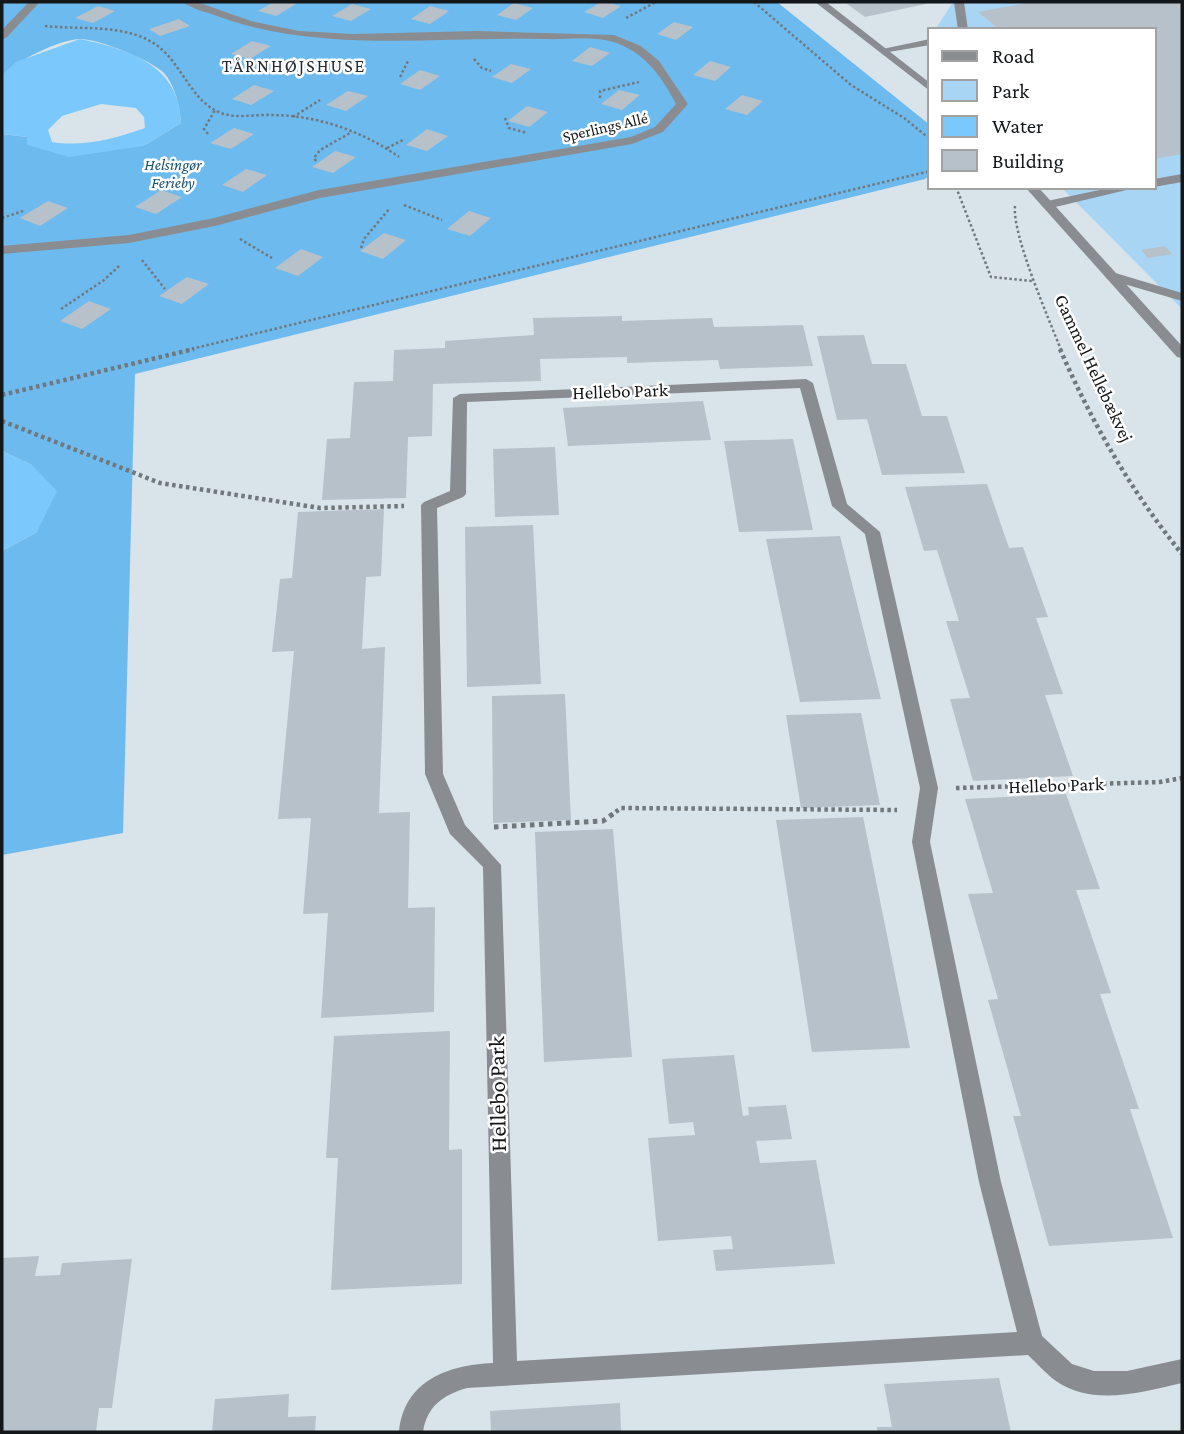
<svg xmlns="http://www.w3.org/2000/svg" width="1184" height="1434" font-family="'Crimson Pro',serif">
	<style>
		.green { fill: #a9d5f5 }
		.forest { fill: #6dbaef }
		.water { fill: #7bc8fd; fill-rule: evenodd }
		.building { fill: #b7c1c9 }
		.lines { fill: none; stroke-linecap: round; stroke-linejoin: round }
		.path-far2 { stroke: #71787c; stroke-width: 2.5; stroke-dasharray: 2.5 2.5; stroke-linecap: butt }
		.path-far1 { stroke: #71787c; stroke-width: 4.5; stroke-dasharray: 3.5 3.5; stroke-linecap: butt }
		.path { stroke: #71787c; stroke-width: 5; stroke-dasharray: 4.5 4.5; stroke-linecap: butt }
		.service { fill: #898d91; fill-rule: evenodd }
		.minor { fill: #898d91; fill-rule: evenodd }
		.labels { text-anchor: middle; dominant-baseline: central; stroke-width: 5; stroke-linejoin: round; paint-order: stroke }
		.far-street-label { font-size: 16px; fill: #131719; stroke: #fff }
		.far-park-label { font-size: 16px; font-style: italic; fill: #155073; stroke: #fff }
		.far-neighbourhood-label { font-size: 18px; letter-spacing: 2px; fill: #242c32; stroke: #fff }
		.street-label { font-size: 19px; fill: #131719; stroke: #fff }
		.near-street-label { font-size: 23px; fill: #131719; stroke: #fff }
	</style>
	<rect width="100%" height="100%" fill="#d8e3ea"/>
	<path class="green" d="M953 2H1182V309L1061 187H1154V30H935Z"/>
	<path class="forest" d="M2 2H777L930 125V175L925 179 135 374 123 833 2 855V551L37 532 32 465 2 451V134L27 137V145L143 146 181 123C180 107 175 85 164 73 151 60 97 38 79 39 56 41 19 60 2 75Z"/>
	<path class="water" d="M80 39C128 49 180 65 181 123L143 146 69 157 27 145V137L2 134V75L16 62ZM101 104 136 108 144 117 145 128C114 139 84 147 52 142L48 130 62 116Z
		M2 451 32 465 57 491 37 532 2 551Z"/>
	<path class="building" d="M274 2H289L296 4 276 16 258 11Z
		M601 2H606L621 6 603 18 584 12Z
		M857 2H930V3L865 17 847 4Z
		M1033 2H1182V154L1154 159V30H1000L978 12Z
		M514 3 533 8 516 20 497 15Z
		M352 4 371 9 351 21 332 16Z
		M98 6 115 11 93 23 75 18Z
		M430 6 449 11 430 24 411 19Z
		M179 19 190 26 160 36 149 29Z
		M674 22 693 27 676 40 657 34Z
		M252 41 271 46 250 59 231 54Z
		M590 47 610 53 592 66 572 61Z
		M710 61 731 67 715 81 693 75Z
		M511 64 531 69 512 83 492 77Z
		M420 70 440 76 420 90 400 84Z
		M254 85 274 91 251 105 232 99Z
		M619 90 640 95 622 110 601 104Z
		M348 91 368 96 346 111 326 105Z
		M742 95 763 101 747 115 725 109Z
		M527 106 548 112 529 127 508 121Z
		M234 128 254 134 231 149 210 143Z
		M427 129 448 136 427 151 406 145Z
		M335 151 356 157 333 173 312 167Z
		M246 169 267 175 243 192 222 185Z
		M161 190 182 197 156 214 135 207Z
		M48 201 68 208 40 226 20 218Z
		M469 211 491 218 470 236 447 229Z
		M384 233 406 240 383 259 360 251Z
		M1165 246 1172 254 1148 258 1141 250Z
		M301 249 323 257 298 276 275 268Z
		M187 277 209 284 182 304 159 296Z
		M89 301 111 309 82 329 60 321Z
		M622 316V321L712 318 714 327 803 325 813 366 720 369 718 360 627 363V357L540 359 541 381 433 384 432 436 408 437 406 498 322 500 327 439 350 438 354 382 393 381 394 350 445 348V341L534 335 533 318Z
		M864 335 872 364H906L922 416H947L965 473 882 475 867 419 837 420 817 336Z
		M703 401 711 440 568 446 563 408Z
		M793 439 813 530 739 532 724 441Z
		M555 447 559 515 495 517 493 449Z
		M987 484 1009 548 1023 547 1048 617 1036 618 1063 694 1045 695 1073 776 973 781 950 699 970 698 946 621H959L937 550 924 551 905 487Z
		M384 509 381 576 366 577 362 649 385 647 379 813 410 812 408 908 435 907 434 1012 321 1018 328 913 303 914 311 818 278 819 294 651 272 652 280 579 292 578 298 512Z
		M533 525 541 684 467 687 465 527Z
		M840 536 881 699 800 702 766 539Z
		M565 694 571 820 493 823 492 696Z
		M861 713 880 805 801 808 786 715Z
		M1066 794 1100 889 1076 890 1111 993 1100 994 1139 1109H1130L1173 1238 1049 1246 1013 1116H1021L988 1000 998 999 968 894 993 893 965 799Z
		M863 817 910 1048 812 1052 776 820Z
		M613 829 632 1057 544 1062 535 832Z
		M450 1031 449 1150 462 1149V1284L331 1290 338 1158H326L334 1036Z
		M734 1055 743 1116 749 1115 748 1107 786 1105 792 1139 756 1141 760 1163 816 1160 835 1264 716 1271 713 1250 733 1249 731 1236 658 1241 648 1138 695 1135 693 1122 669 1124 662 1059Z
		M39 1256 35 1276 60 1275 62 1263 132 1259 112 1408H99L96 1432H2V1258Z
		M999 1378 1011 1432H877V1427H892L884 1384Z
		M289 1394 288 1417 316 1416 315 1432H212L215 1399Z
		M620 1403 621 1432H491L490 1411Z"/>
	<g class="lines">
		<path class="path-far2" d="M754 2 851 85 904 118 930 139
			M626 18 656 2
			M45 26C81 30 129 23 159 47 183 66 191 101 221 113 237 119 257 114 274 115 319 116 362 131 399 157
			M474 59 482 68 491 71
			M400 77 409 59
			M600 98V91L639 82
			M293 117 320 100
			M505 118 509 128 527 133
			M208 134 204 129 215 110
			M387 148 405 139
			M316 161 314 158 320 150 352 132
			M956 187 991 277 1033 281
			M404 205 442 220
			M1015 206C1012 235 1049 319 1061 350
			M2 218 23 211
			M240 239 272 258
			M361 248 364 239 390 208
			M142 260 165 289
			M61 309 104 280 120 265
			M187 350 930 171"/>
		<path class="path-far1" d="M1060 349C1092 423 1131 491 1182 554
			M2 395 194 349
			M2 421 160 483 320 508 404 506
			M956 788 1160 782 1182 778
			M610 816 621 808 897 810"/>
		<path class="path" d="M494 827 603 821 613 814"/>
		<path class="service" d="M29 2H40L6 38 2 39V30Z
			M183 2H197L251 21 299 31 353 34 478 31 614 35 641 46 659 61 688 104 663 132 632 144 320 198 215 226 129 243 2 254V246L129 235 214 218 319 190 631 137 655 127 676 104C663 79 647 55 619 44 598 35 567 40 545 39 436 36 321 54 217 16 206 12 192 9 183 2Z
			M954 2H964L968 30H958Z
			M930 39V45L883 53 878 50Z
			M1182 174V182L1154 187V179Z
			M1114 187H1139L1047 209 1041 205 1047 201Z
			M1112 272 1182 293V301L1107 279 1105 276Z"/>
		<path class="minor" d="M815 2H826L930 83V91Z
			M1025 187H1038L1182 346V358L1177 357Z
			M806 379 813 383 847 504 880 532 938 788 930 842 1001 1182 1042 1336 1072 1364 1094 1371H1127L1182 1359V1383C1142 1392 1093 1407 1056 1381 1046 1374 1037 1363 1028 1355L467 1388C443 1395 427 1406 423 1432H399C404 1381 447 1365 493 1363L483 867 450 834 425 774 421 505 424 502 450 491 453 398 460 394ZM800 388 832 506 865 534 920 788 912 842 979 1182 1017 1332 517 1361 501 865 465 825 443 774 437 508 463 497 466 494 467 402Z"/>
	</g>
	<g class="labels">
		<g class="far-street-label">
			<text transform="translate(605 127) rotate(-13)">Sperlings Allé</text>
		</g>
		<g class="far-park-label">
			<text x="173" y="164">Helsingør<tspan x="173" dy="18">Ferieby</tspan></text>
		</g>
		<g class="far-neighbourhood-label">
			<text x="294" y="66">TÅRNHØJSHUSE</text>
		</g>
		<g class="street-label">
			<text transform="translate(1094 368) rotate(65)">Gammel Hellebækvej</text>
			<text transform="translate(620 391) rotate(-2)">Hellebo Park</text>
			<text transform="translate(1056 785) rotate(-2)">Hellebo Park</text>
		</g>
		<g class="near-street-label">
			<text transform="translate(497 1094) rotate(-91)">Hellebo Park</text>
		</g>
	</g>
	<rect width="1184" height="1434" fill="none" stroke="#131719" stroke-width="7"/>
	<rect x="928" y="28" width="228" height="161" fill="#ffffff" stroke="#a1a2a3" stroke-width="2"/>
	<rect x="942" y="51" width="35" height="10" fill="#898d91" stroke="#a1a2a3" stroke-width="2"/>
	<text x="992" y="63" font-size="21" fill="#131719">Road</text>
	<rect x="942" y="80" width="35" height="21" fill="#a9d5f5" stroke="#a1a2a3" stroke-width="2"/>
	<text x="992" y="98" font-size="21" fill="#131719">Park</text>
	<rect x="942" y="116" width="35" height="21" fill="#7bc8fd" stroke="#a1a2a3" stroke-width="2"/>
	<text x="992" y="133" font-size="21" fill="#131719">Water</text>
	<rect x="942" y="150" width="35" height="21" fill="#b7c1c9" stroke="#a1a2a3" stroke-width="2"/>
	<text x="992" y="168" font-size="21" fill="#131719">Building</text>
</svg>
